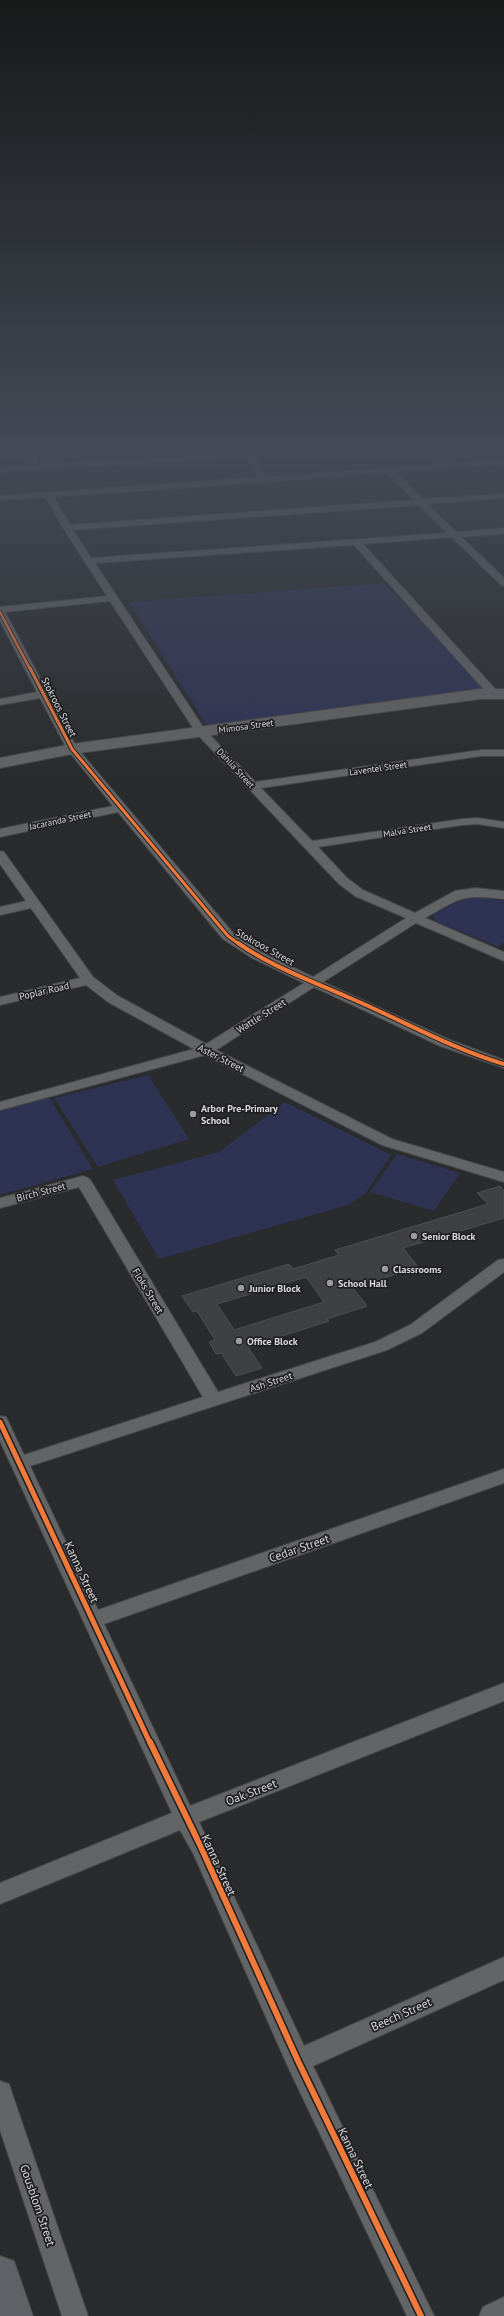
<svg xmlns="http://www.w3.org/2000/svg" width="504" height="2316" font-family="'PT Sans',sans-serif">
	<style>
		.green { fill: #2f3353 }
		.building { fill: #3f4041; stroke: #4e4f50; fill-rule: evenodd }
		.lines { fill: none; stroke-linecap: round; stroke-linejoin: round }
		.street-casing { stroke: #464748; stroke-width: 2 }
		.secondary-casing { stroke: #464748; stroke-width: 2 }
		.primary-casing { stroke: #464748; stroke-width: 2 }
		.street { fill: #636465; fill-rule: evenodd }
		.secondary { fill: #636465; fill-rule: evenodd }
		.primary { fill: #616267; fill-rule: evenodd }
		.cycleway-far4-casing { stroke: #202023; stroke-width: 4 }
		.cycleway-far3-casing { stroke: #202023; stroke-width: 5 }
		.cycleway-far2-casing { stroke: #202023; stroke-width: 6 }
		.cycleway-far1-casing { stroke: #202023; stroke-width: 8 }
		.cycleway-casing { stroke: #202023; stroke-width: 9 }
		.cycleway-far4 { stroke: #f17a3a; stroke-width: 2.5 }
		.cycleway-far3 { stroke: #f17a3a; stroke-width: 3 }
		.cycleway-far2 { stroke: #f17a3a; stroke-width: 4 }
		.cycleway-far1 { stroke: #f17a3a; stroke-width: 5 }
		.cycleway { stroke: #f17a3a; stroke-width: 6 }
		.poi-dot { fill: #9c9c9e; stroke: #202023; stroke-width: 1.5 }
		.labels { text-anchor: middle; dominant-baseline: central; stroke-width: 3.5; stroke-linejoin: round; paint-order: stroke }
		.far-street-label { font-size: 9px; fill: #d9d9db; stroke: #202023 }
		.street-label { font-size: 10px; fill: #d9d9db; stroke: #202023 }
		.poi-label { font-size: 10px; font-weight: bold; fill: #d9d9db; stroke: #202023; text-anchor: start }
		.near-street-label { font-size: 12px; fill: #d9d9db; stroke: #202023 }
	</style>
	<rect width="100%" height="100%" fill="#2a2b2c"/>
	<path class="green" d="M384 583 483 685 484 689 207 726 129 602Z
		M481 896 504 901V942L498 947 435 921 433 914 466 897Z
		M148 1075 189 1139 98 1167 54 1098Z
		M49 1097 93 1169 0 1195V1108Z
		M285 1102 391 1155 366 1193 348 1205 159 1259 113 1180 219 1152Z
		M397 1154 460 1173 434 1211 370 1192Z"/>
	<path class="building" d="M500 1186 504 1191V1218L403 1248 418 1267 353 1288 367 1306 327 1319 329 1321 248 1347 262 1368 236 1376 221 1353 216 1354 209 1342 215 1340 197 1311 193 1312 182 1296 289 1264 293 1269 339 1255 335 1250 488 1204 477 1193ZM306 1277 324 1302 234 1330 217 1304Z"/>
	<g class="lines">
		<g class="street-casing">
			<path id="street" d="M29 454H37L38 465 214 454H254L266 477 504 460V464L395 472 423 499 504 494V498L428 504 456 532 504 528V534L461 537 504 578V586L501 585 452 537 363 544 497 691V695H489L354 545 95 563 205 730 255 782 481 750H504V756H481L261 788 312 841 462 819 478 818 504 822V828L478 824 462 825 318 847 347 878 363 890 415 913 455 891 475 888 504 891V899C463 894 461 897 425 918L504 952V961L416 923 323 982 450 1040 504 1060V1068L440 1046 314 987 216 1050 392 1139 504 1172V1182L382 1145 205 1055 0 1110V1102L194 1049 108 1002 86 985 0 1005V997L80 978 31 908 0 915V907L26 901 0 864V851L4 852 93 977 118 996 206 1044 304 983 252 958 223 939 118 812 0 837V829L113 806 67 749 40 698 0 705V699L37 692 0 621V607L107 596 63 528 46 497 0 500V496L258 477 247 457 0 472V468L30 466ZM386 473 414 500 70 525 54 497ZM419 505 447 533 91 558 73 530ZM110 601 197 734 339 884 355 896 406 918 313 977 261 952 233 933 77 748 5 612Z
				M83 1176 88 1178 91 1181 218 1392 375 1342 410 1325 498 1260 504 1259V1272L422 1333 387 1350 30 1466 98 1610 504 1469V1483L104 1624 190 1806 504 1683V1701L199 1822 304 2046 504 1957V1980L313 2066 434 2316H407L289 2069 193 1853 180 1830 0 1904V1883L172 1813 0 1441V1416L6 1417 24 1455 203 1397 79 1187 0 1208V1198Z
				M0 2081 9 2084 12 2093 88 2316H62L0 2130Z
				M504 2297V2316H479L483 2307Z"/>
		</g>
		<g class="secondary-casing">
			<path id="secondary" d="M480 689H504V699H480L72 754 0 768V758L72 744Z"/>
		</g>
		<g class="primary-casing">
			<path id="primary" d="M0 2256 14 2261 33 2316H0Z"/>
		</g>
		<use href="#street" class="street"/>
		<use href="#secondary" class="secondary"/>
		<use href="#primary" class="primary"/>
		<g class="cycleway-far4-casing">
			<path id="cycleway-far4" d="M0 612 30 669"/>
		</g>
		<g class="cycleway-far3-casing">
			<path id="cycleway-far3" d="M30 668 72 749 228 936 239 944"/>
		</g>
		<g class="cycleway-far2-casing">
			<path id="cycleway-far2" d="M238 943C272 967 312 981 350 998 402 1020 450 1048 504 1064"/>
		</g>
		<g class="cycleway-far1-casing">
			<path id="cycleway-far1" d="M0 1422 150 1743"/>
		</g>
		<g class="cycleway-casing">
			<path id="cycleway" d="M150 1742 201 1847 298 2061 421 2316"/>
		</g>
		<use href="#cycleway-far4" class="cycleway-far4"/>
		<use href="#cycleway-far3" class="cycleway-far3"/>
		<use href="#cycleway-far2" class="cycleway-far2"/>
		<use href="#cycleway-far1" class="cycleway-far1"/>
		<use href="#cycleway" class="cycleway"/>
	</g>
	<linearGradient id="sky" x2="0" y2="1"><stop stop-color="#171818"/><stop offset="0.58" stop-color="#444a56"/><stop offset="1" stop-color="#444a56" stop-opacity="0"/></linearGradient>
	<rect width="504" height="778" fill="url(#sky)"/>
	<g class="poi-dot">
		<circle cx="193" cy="1114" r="4"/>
		<circle cx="414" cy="1236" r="4"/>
		<circle cx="385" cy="1269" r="4"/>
		<circle cx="330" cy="1283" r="4"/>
		<circle cx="241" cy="1288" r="4"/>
		<circle cx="239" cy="1341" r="4"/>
	</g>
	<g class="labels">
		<g class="far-street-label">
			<text transform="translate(246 726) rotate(-8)">Mimosa Street</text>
			<text transform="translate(236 768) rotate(47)">Dahlia Street</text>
			<text transform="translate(378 768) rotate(-8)">Laventel Street</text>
			<text transform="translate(60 820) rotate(-12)">Jacaranda Street</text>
			<text transform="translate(407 830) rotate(-9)">Malva Street</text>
		</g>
		<g class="street-label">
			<text transform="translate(59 707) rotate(63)">Stokroos Street</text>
			<text transform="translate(265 947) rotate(29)">Stokroos Street</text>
			<text transform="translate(44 991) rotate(-13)">Poplar Road</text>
			<text transform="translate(261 1016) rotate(-32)">Wattle Street</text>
			<text transform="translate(221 1058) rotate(27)">Aster Street</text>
			<text transform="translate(41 1192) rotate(-15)">Birch Street</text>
			<text transform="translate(148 1291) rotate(59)">Floks Street</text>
			<text transform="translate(271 1382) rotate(-18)">Ash Street</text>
		</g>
		<g class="poi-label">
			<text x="201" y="1108">Arbor Pre-Primary<tspan x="201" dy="12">School</tspan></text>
			<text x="422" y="1236">Senior Block</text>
			<text x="393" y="1269">Classrooms</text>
			<text x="338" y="1283">School Hall</text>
			<text x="249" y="1288">Junior Block</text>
			<text x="247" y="1341">Office Block</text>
		</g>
		<g class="near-street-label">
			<text transform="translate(299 1548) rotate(-19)">Cedar Street</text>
			<text transform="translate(82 1572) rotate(65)">Kanna Street</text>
			<text transform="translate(251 1792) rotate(-21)">Oak Street</text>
			<text transform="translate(219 1865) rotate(65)">Kanna Street</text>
			<text transform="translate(401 2014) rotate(-24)">Beech Street</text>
			<text transform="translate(356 2158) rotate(64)">Kanna Street</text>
			<text transform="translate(38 2205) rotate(71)">Gousblom Street</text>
		</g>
	</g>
</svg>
